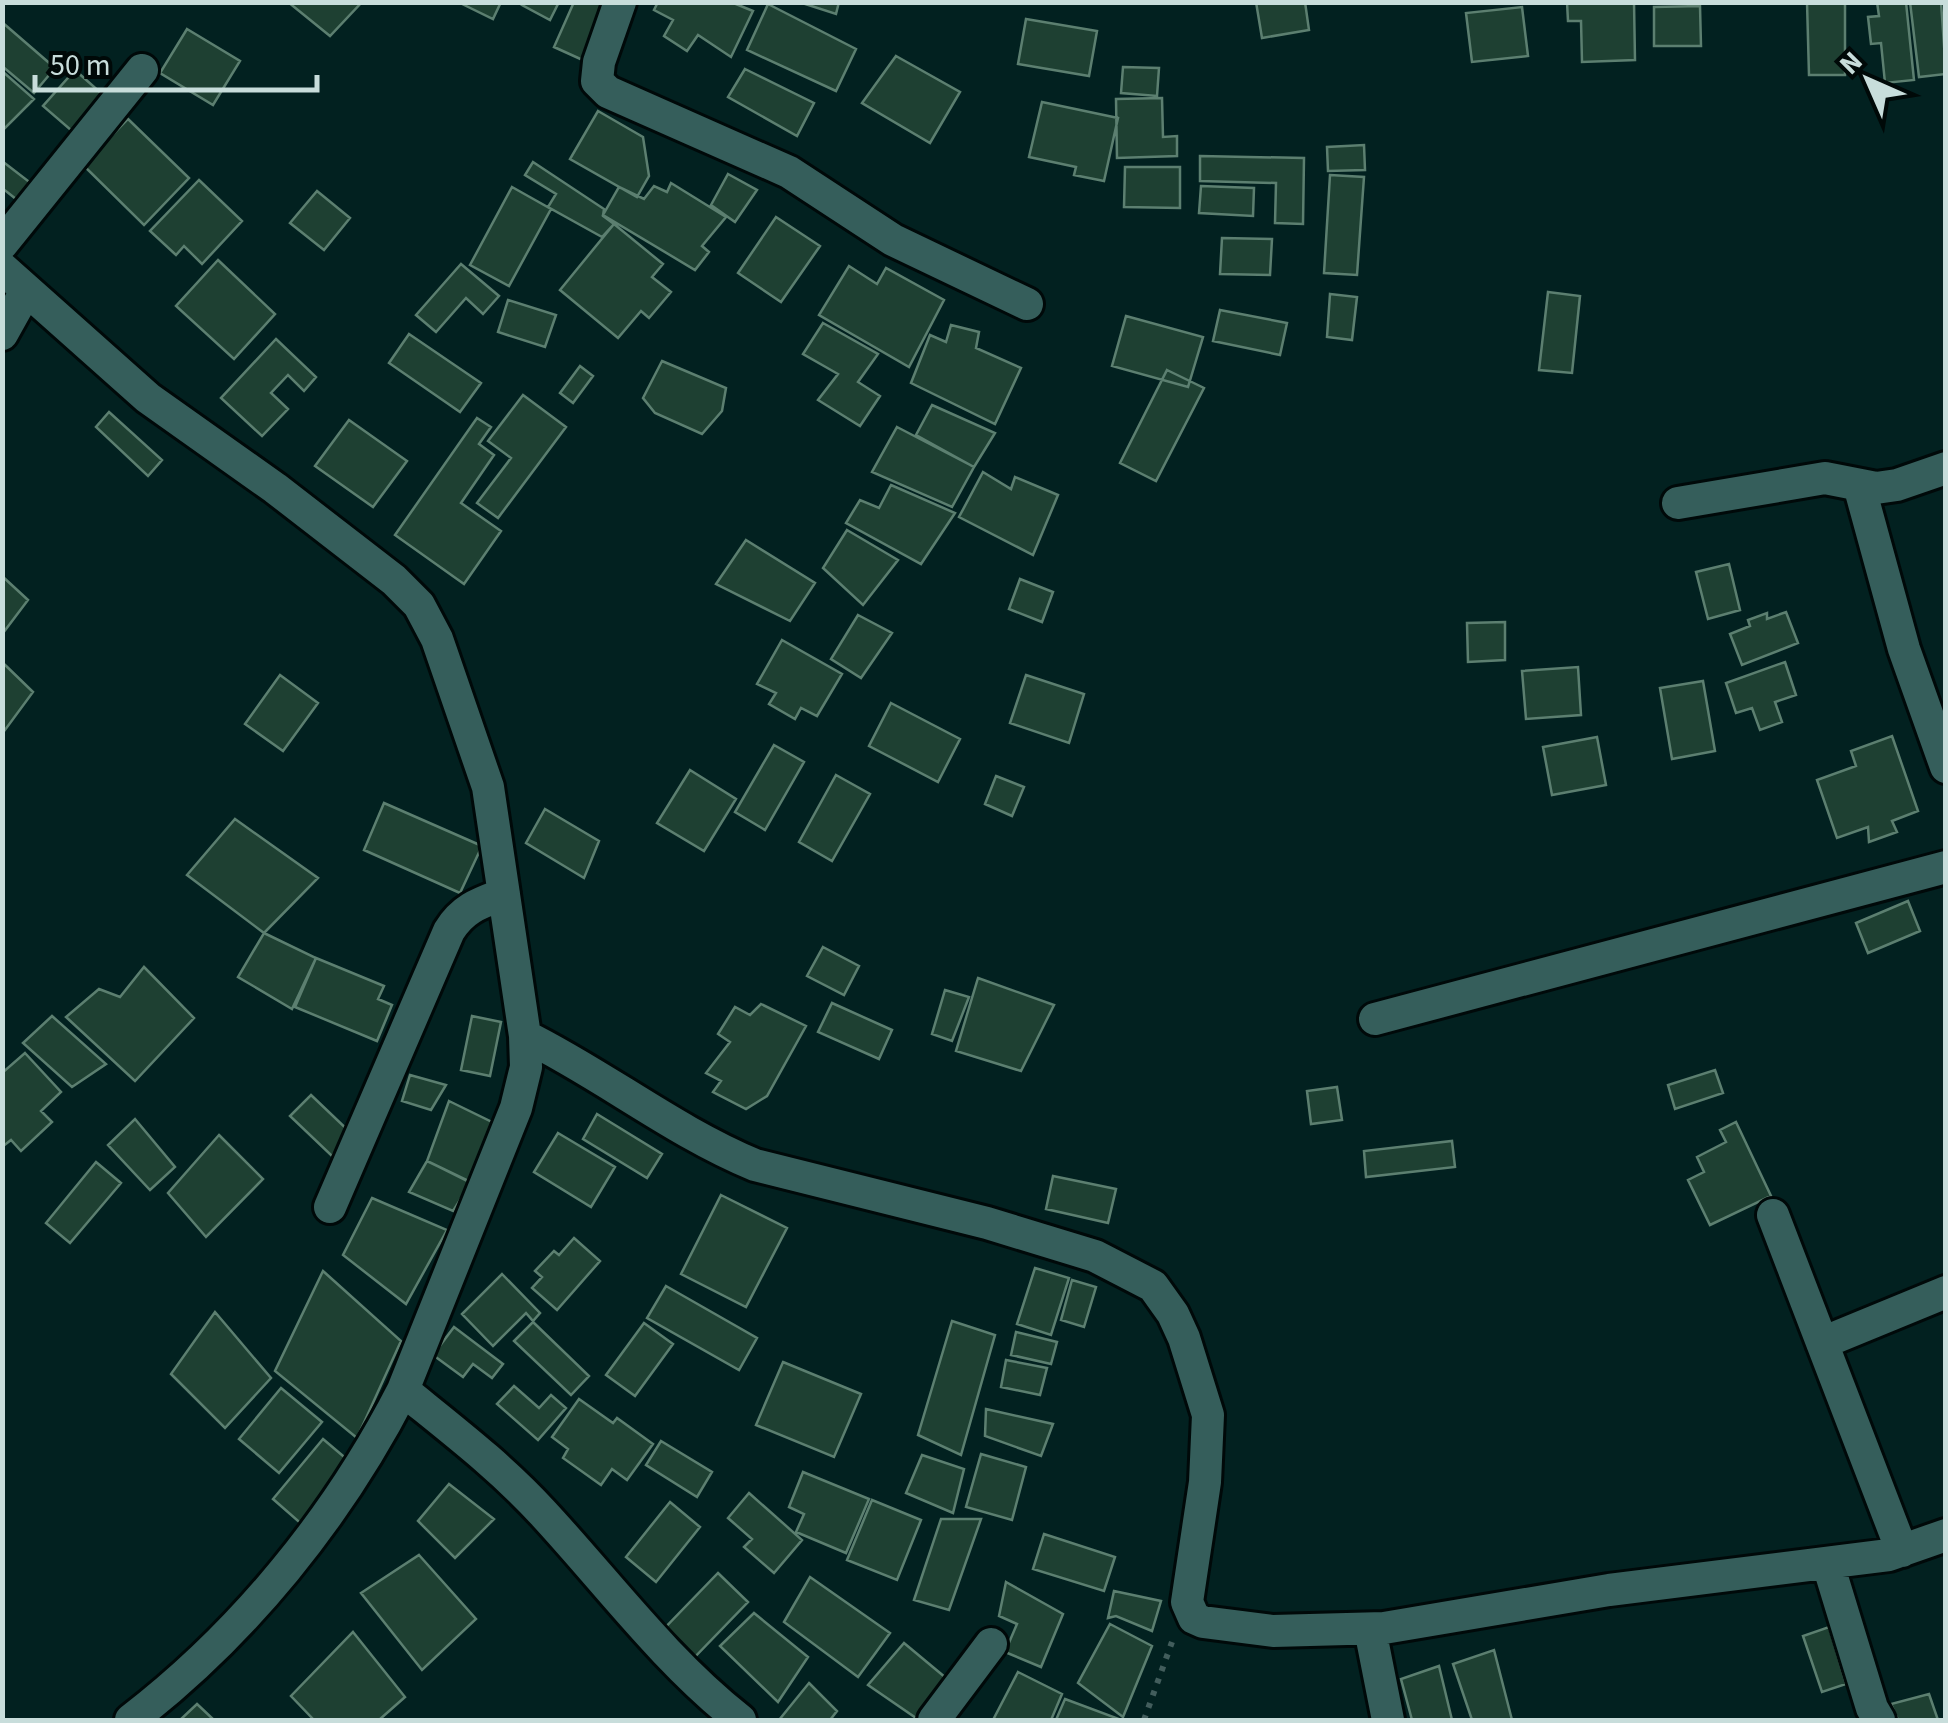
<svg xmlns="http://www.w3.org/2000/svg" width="1948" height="1723" font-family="'Source Sans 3',sans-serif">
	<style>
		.building { fill: #1e4032; stroke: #5c7f70; stroke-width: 2.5 }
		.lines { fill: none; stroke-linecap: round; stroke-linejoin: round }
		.minor-casing { stroke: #000909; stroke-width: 38 }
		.path { stroke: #425d5c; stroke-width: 6; stroke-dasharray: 5 8; stroke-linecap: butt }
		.minor { stroke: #355e5b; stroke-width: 32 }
	</style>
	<rect width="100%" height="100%" fill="#022120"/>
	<path class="building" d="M288 2H362L330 36Z
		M458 2H501L493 19Z
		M524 2H559L550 20 522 5Z
		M574 2H610L587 62 554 47Z
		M658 2H731L753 11 731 57 698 35 687 51 664 36 673 20 654 10Z
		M799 2H839L836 14Z
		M1256 2H1305L1309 30 1262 38Z
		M1567 2H1634L1635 60 1582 62 1581 21H1568Z
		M1807 2H1845V75H1809Z
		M1877 2H1906L1914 80 1885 83 1881 43 1871 44 1868 17 1879 16Z
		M1910 2H1941L1946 74 1919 77Z
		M768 4 856 49 836 91 747 50Z
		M1700 6 1701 46H1654V7Z
		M1522 7 1528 56 1472 62 1466 13Z
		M1026 19 1097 31 1089 76 1018 64Z
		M3 23 55 68 34 93 2 66Z
		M187 29 240 61 213 105 160 73Z
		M896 56 960 92 930 143 862 103Z
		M1123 67 1159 68 1157 96 1121 93Z
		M745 69 814 103 797 136 728 97Z
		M75 70 110 101 79 137 43 106Z
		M2 71 34 99 3 130H2Z
		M1162 98 1163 137 1177 136V156L1117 158 1116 99Z
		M1042 102 1118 118 1104 181 1074 175 1076 167 1029 157Z
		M598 111 643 137 649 176 637 197 570 159Z
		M128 119 189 178 144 225 83 165Z
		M1364 145 1365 170 1328 171 1327 147Z
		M1200 156 1304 158 1303 224 1275 223 1276 183 1200 181Z
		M2 161 32 184 16 199 2 188Z
		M533 162 604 209 603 216 614 224 602 237 548 207 556 194 525 175Z
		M1125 167H1180V208L1124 207Z
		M728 174 757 190 735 222 711 205Z
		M1330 175 1364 177 1357 275 1324 273Z
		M199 180 242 221 202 264 184 246 176 255 150 231Z
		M671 183 726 217 702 246 709 252 695 270 603 215 619 187 644 199 654 186 667 192Z
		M1201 186 1254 188 1253 216 1199 213Z
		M512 187 551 209 509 286 470 265Z
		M317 191 350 218 324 250 290 223Z
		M776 217 820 246 781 302 738 273Z
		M614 224 663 264 652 277 671 292 649 318 641 311 618 338 560 290Z
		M1222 238 1272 239 1270 275 1220 274Z
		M218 260 275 314 234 359 176 306Z
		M461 264 499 296 483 314 466 298 436 332 416 315Z
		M849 266 877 284 886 268 944 300 909 367 819 315Z
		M1548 292 1580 296 1572 373 1539 370Z
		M1330 294 1357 297 1352 340 1327 337Z
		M508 300 556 315 545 347 498 332Z
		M1220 310 1287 323 1280 355 1213 341Z
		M1126 316 1203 337 1188 387 1112 366Z
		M823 323 878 354 858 382 880 396 860 426 818 400 838 374 803 354Z
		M951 325 979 332 976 348 1021 368 995 424 911 383 930 335 946 342Z
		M409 334 481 383 460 412 389 363Z
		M276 339 316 377 304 391 288 375 271 393 288 409 262 436 221 398Z
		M662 361 726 388 722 411 702 434 655 413 643 398Z
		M580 366 593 376 573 403 560 393Z
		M1167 370 1204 388 1156 481 1120 463Z
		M523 395 566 427 498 518 477 503 511 458 488 441Z
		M932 405 995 433 974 467 916 435Z
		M109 412 162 460 148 476 96 427Z
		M477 418 491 427 479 444 494 455 461 503 501 531 464 584 395 535Z
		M349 420 407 461 373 507 315 466Z
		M897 427 974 467 952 507 872 472Z
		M983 472 1011 489 1015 477 1058 495 1033 555 959 517Z
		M891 485 955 513 921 564 846 523 860 500 879 508Z
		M847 530 898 560 863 605 823 568Z
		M746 540 815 583 790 621 716 584Z
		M1729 564 1740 610 1708 619 1696 572Z
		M2 576 28 600 3 633 2 632Z
		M1020 579 1053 592 1042 622 1009 609Z
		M1786 612 1798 643 1742 665 1730 634 1750 626 1748 620 1767 613V619Z
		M858 615 892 633 861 678 831 659Z
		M1505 622V660L1468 662 1467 623Z
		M782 640 842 674 817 716 801 708 795 719 769 704 776 693 757 684Z
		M2 662 33 692 2 734Z
		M1785 662 1796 695 1775 702 1782 722 1760 730 1752 708 1736 713 1726 683Z
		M1578 667 1581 715 1526 719 1522 671Z
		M280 675 318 703 283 751 245 724Z
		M1026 675 1084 694 1069 743 1010 723Z
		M1703 681 1715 751 1672 759 1660 688Z
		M891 703 960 739 938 782 869 746Z
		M1892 736 1918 811 1892 821 1897 832 1869 842 1868 827 1837 838 1817 780 1856 766 1851 751Z
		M1597 737 1606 785 1552 795 1543 747Z
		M774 745 804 762 765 830 735 812Z
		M690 770 736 799 704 851 657 823Z
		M836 775 870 794 832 861 799 842Z
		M996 776 1024 787 1012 816 985 804Z
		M384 803 482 846 460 893 364 850Z
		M545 809 599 841 584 878 526 843Z
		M235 819 318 878 264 933 187 875Z
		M1908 901 1920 931 1868 953 1856 923Z
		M264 933 316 958 292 1009 238 977Z
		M823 947 859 966 844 995 807 976Z
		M316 958 384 986 378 999 392 1005 377 1041 295 1007Z
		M144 967 194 1018 135 1081 66 1017 99 989 120 997Z
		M978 978 1054 1005 1021 1071 956 1051Z
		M945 990 969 997 952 1041 932 1034Z
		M832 1003 892 1030 879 1059 818 1032Z
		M761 1004 806 1026 767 1096 746 1109 713 1092 721 1081 706 1073 730 1042 718 1034 735 1007 750 1015Z
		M52 1016 106 1064 72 1087 23 1043Z
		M472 1016 501 1022 490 1076 461 1070Z
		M25 1053 61 1092 41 1111 52 1122 21 1151 11 1140 2 1147V1073Z
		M1715 1070 1723 1093 1675 1109 1668 1085Z
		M410 1075 446 1085 431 1110 402 1101Z
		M1337 1087 1342 1120 1311 1124 1307 1091Z
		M311 1095 353 1135 332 1156 290 1116Z
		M449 1101 500 1126 485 1189 427 1161Z
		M597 1114 662 1154 647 1178 583 1139Z
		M135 1119 175 1167 150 1190 108 1145Z
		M1736 1122 1771 1196 1710 1225 1688 1180 1704 1172 1697 1157 1726 1142 1720 1130Z
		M558 1133 615 1167 591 1207 534 1172Z
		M219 1135 263 1179 206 1237 168 1193Z
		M1452 1141 1455 1167 1366 1177 1364 1151Z
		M427 1161 471 1183 453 1211 409 1192Z
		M96 1162 121 1183 70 1243 46 1223Z
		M1053 1176 1116 1189 1108 1223 1046 1209Z
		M721 1195 787 1228 746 1307 681 1274Z
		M372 1198 447 1230 406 1304 343 1255Z
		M574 1238 600 1261 557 1310 532 1288 542 1277 535 1271 554 1251 559 1255Z
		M1035 1268 1069 1278 1051 1335 1017 1324Z
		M323 1271 401 1341 357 1438 275 1371Z
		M502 1274 540 1313 533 1321 526 1313 493 1346 462 1314Z
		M1072 1280 1096 1287 1084 1327 1061 1320Z
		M666 1286 757 1338 739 1370 647 1318Z
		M215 1312 271 1378 225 1428 171 1374Z
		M952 1321 995 1335 961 1455 918 1435Z
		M533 1322 589 1376 571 1395 514 1341Z
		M644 1323 673 1344 635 1396 606 1375Z
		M454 1327 503 1364 492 1378 473 1364 463 1377 433 1355Z
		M1016 1332 1057 1342 1051 1364 1011 1355Z
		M1006 1360 1047 1368 1040 1395 1001 1387Z
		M783 1362 861 1394 834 1457 756 1425Z
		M514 1386 539 1408 551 1395 566 1408 538 1440 497 1404Z
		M281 1388 322 1422 279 1473 239 1439Z
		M579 1399 613 1423 617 1418 653 1444 627 1480 612 1469 601 1485 563 1458 568 1449 552 1437Z
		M986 1409 1053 1424 1041 1456 985 1436Z
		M323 1439 356 1467 305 1527 273 1499Z
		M661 1441 712 1472 697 1497 646 1465Z
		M981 1454 1026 1467 1012 1520 966 1507Z
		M922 1455 964 1469 953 1513 906 1493Z
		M803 1472 869 1499 846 1553 796 1532 804 1514 789 1507Z
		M449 1484 494 1519 455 1558 418 1521Z
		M749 1493 802 1540 774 1573 744 1547 752 1539 728 1518Z
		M872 1500 921 1520 897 1580 847 1560Z
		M670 1502 700 1527 656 1582 626 1557Z
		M941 1519H981L949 1610 914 1600Z
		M1044 1534 1115 1557 1104 1591 1033 1569Z
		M419 1555 476 1619 422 1670 361 1593Z
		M718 1573 748 1602 689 1663 659 1634Z
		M810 1577 890 1633 858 1677 784 1622Z
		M1006 1582 1063 1614 1041 1667 1005 1652 1017 1624 999 1616Z
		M1114 1591 1161 1601 1152 1631 1116 1616 1108 1618Z
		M754 1613 808 1657 778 1702 720 1646Z
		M1110 1624 1152 1646 1123 1717 1078 1683Z
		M1829 1627 1846 1684 1822 1692 1803 1636Z
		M353 1632 405 1697 379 1720H314L291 1696Z
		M904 1643 952 1683 919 1720 868 1685Z
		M1494 1650 1512 1720H1472L1453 1664Z
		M1439 1666 1452 1720H1412L1401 1679Z
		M1018 1672 1062 1694 1051 1720H993Z
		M809 1683 837 1711 830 1720H779Z
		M1929 1694 1938 1720H1898L1891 1704Z
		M1065 1699 1119 1719V1720H1056Z
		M197 1704 214 1720H180Z"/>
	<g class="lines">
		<g class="minor-casing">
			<path id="minor" d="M620 2 599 62 597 81 608 92 789 172 893 240 1027 304
				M2 244 142 70
				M2 268 148 398 275 488 394 580 419 605 437 639 488 787 525 1036 526 1067 516 1108 403 1390C338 1517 244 1633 131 1720
				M2 334 26 291
				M1859 485 1904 649 1946 767
				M1678 503 1825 478 1876 488 1897 485 1946 468
				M1375 1019 1946 867
				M525 1036C604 1075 673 1131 755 1165L987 1223 1095 1256 1153 1286 1173 1314 1184 1338 1208 1415 1205 1482 1187 1602 1194 1618 1203 1622 1273 1631 1384 1628 1609 1590 1889 1555 1946 1535
				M330 1207 449 931C463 908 480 903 504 894
				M1773 1215 1902 1551
				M1822 1343 1946 1292
				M403 1390C451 1429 501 1467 543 1513 607 1582 665 1661 740 1720
				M1828 1564 1872 1708 1879 1720
				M1370 1629 1388 1720
				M934 1720 991 1644"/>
		</g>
		<path class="path" d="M1144 1720 1172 1642"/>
		<use href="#minor" class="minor"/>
	</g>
	<rect width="1948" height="1723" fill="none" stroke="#c8dddb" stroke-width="10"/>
	<g transform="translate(1868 80) rotate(315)" stroke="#000908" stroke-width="8" paint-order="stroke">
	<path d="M0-8L18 38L0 25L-18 38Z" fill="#c8dddb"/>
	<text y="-15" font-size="28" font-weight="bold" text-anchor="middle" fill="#c8dddb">N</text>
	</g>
	<path d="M35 75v15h282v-15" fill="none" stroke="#c8dddb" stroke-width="5"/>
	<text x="50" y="75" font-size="30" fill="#c8dddb" stroke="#000908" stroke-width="8" paint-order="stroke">50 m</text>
</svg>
